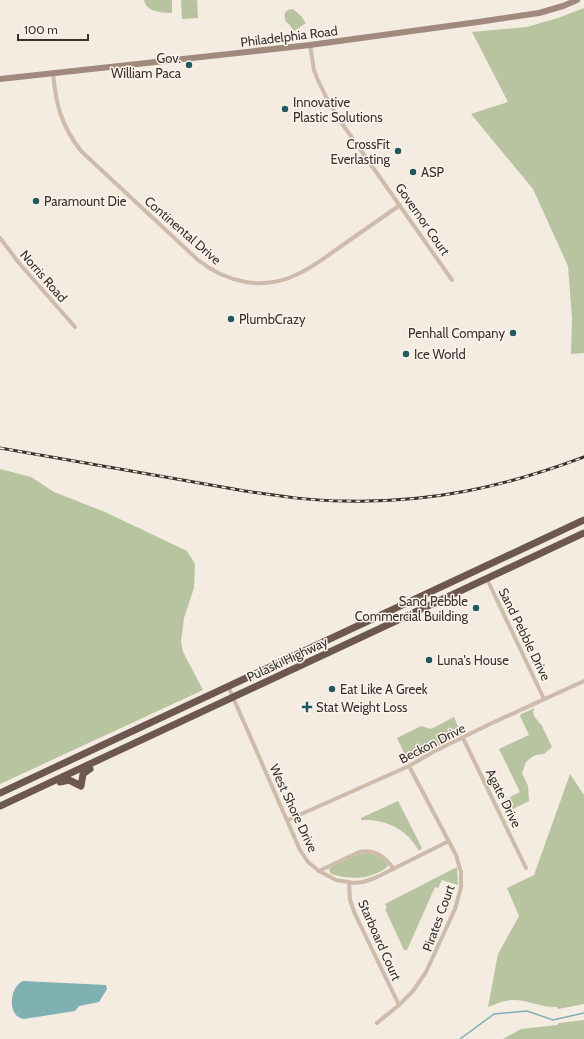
<svg xmlns="http://www.w3.org/2000/svg" width="584" height="1039" font-family="Cabin,sans-serif">
	<style>
		.green { fill: #b8c4a0 }
		.water { fill: #7fb0b2 }
		.lines { fill: none; stroke-linecap: round; stroke-linejoin: round }
		.stream { stroke: #7fb0b2; stroke-width: 1.5 }
		.minor { stroke: #cdbbac; stroke-width: 4 }
		.secondary { stroke: #a18a7d; stroke-width: 6 }
		.trunk { stroke: #6c584f; stroke-width: 7 }
		.rail-casing { stroke: #3b302b; stroke-width: 3 }
		.rail { stroke: #fbf5ee; stroke-width: 1.5; stroke-dasharray: 4.5; stroke-linecap: butt }
		.poi-dot { fill: #1f5a5e; stroke: #fbf5ee; stroke-width: 1.5 }
		.labels { text-anchor: middle; dominant-baseline: central; stroke-width: 3; stroke-linejoin: round; paint-order: stroke }
		.street-label { font-size: 13px; fill: #3b302b; stroke: #fbf5ee }
		.poi-label { font-size: 13px; fill: #3b302b; stroke: #fbf5ee; text-anchor: start }
	</style>
	<rect width="100%" height="100%" fill="#f4ebe1"/>
	<path class="green" d="M144 0H172V13C162 13 146 12 144 0Z
		M181 0H197L198 18 182 19Z
		M584 8V353L571 354 572 319 568 266 533 189 471 114 508 102 472 32 527 27 558 18Z
		M293 9 301 16 306 23 294 31 289 24 286 22C283 14 284 10 293 9Z
		M0 469 31 477 54 492 105 512 187 551 195 564 194 588 184 618 181 642 183 652 203 690 0 784Z
		M535 708 533 711 534 716 542 726 552 747 544 754 536 755 532 757 526 762 522 773 528 786 529 801 509 811 504 800 520 792 499 749 529 735 520 716 521 714Z
		M454 717 460 731 465 729 466 732 408 761 397 738 421 726 431 729Z
		M570 774 584 795V1004L558 1009 557 1007C542 1008 528 1000 513 1000 505 1000 495 1004 488 1007L498 954 519 916 507 888 534 875Z
		M398 801 422 848 419 851C407 829 386 819 361 820V818Z
		M367 853 379 856 388 864V866C372 880 350 880 331 874L329 870 331 867 359 854Z
		M457 867 458 885 442 880 438 888 435 887 407 950H404L385 909 387 908 385 904Z
		M584 1020V1039H503L521 1029 557 1025 559 1023Z"/>
	<path class="water" d="M23 981 106 985 107 989 99 1002 79 1006 75 1011 24 1019C7 1017 9 987 23 981Z"/>
	<g class="lines">
		<path class="stream" d="M460 1039 494 1014 527 1011 553 1020 584 1013"/>
		<path class="minor" d="M310 45 314 70 317 78 328 101 341 122 452 280
			M53 73C56 105 61 125 81 151L198 260C227 283 264 291 298 274 313 267 326 257 340 247 360 233 380 219 400 205
			M0 238 19 263 75 327
			M487 579 544 699
			M228 686 300 850 308 862 319 871 336 880 354 883 363 882 375 878 449 841
			M463 738 526 868
			M288 820 409 766 433 752 492 723 584 681
			M319 871 359 852C375 849 384 856 394 869
			M349 882 350 900 355 914 399 1005
			M377 1023 399 1005 413 991 426 972 455 909 461 887V872L456 855 409 766"/>
		<path class="secondary" d="M0 79 310 45 478 22 539 13 563 6 577 0"/>
		<path class="trunk" d="M60 782 69 780 81 786 83 774 90 769
			M0 793 584 520
			M0 806 584 533"/>
		<g class="rail-casing">
			<path id="rail" d="M0 448 245 491C278 496 311 501 345 501 430 503 505 487 584 457"/>
		</g>
		<use href="#rail" class="rail"/>
	</g>
	<g class="poi-dot">
		<circle cx="189" cy="65" r="4"/>
		<circle cx="285" cy="109" r="4"/>
		<circle cx="398" cy="151" r="4"/>
		<circle cx="413" cy="172" r="4"/>
		<circle cx="36" cy="201" r="4"/>
		<circle cx="231" cy="319" r="4"/>
		<circle cx="513" cy="333" r="4"/>
		<circle cx="406" cy="354" r="4"/>
		<circle cx="476" cy="608" r="4"/>
		<circle cx="429" cy="660" r="4"/>
		<circle cx="332" cy="689" r="4"/>
		<path d="M305 701h4v4h4v4h-4v4h-4v-4h-4v-4h4z"/>
	</g>
	<g class="labels">
		<g class="street-label">
			<text transform="translate(289 36) rotate(-7)">Philadelphia Road</text>
			<text transform="translate(423 219) rotate(55)">Governor Court</text>
			<text transform="translate(183 230) rotate(41)">Continental Drive</text>
			<text transform="translate(44 276) rotate(49)">Norris Road</text>
			<text transform="translate(525 634) rotate(64)">Sand Pebble Drive</text>
			<text transform="translate(287 659) rotate(-25)">Pulaski Highway</text>
			<text transform="translate(432 743) rotate(-27)">Beckon Drive</text>
			<text transform="translate(504 798) rotate(64)">Agate Drive</text>
			<text transform="translate(294 808) rotate(65)">West Shore Drive</text>
			<text transform="translate(438 918) rotate(-70)">Pirates Court</text>
			<text transform="translate(380 940) rotate(66)">Starboard Court</text>
		</g>
		<g class="poi-label">
			<text x="181" y="58" text-anchor="end">Gov.<tspan x="181" dy="15">William Paca</tspan></text>
			<text x="293" y="102">Innovative<tspan x="293" dy="15">Plastic Solutions</tspan></text>
			<text x="390" y="144" text-anchor="end">CrossFit<tspan x="390" dy="15">Everlasting</tspan></text>
			<text x="421" y="172">ASP</text>
			<text x="44" y="201">Paramount Die</text>
			<text x="239" y="319">PlumbCrazy</text>
			<text x="505" y="333" text-anchor="end">Penhall Company</text>
			<text x="414" y="354">Ice World</text>
			<text x="468" y="601" text-anchor="end">Sand Pebble<tspan x="468" dy="15">Commercial Building</tspan></text>
			<text x="437" y="660">Luna's House</text>
			<text x="340" y="689">Eat Like A Greek</text>
			<text x="316" y="707">Stat Weight Loss</text>
		</g>
	</g>
	<path d="M18 34v6h70v-6" fill="none" stroke="#3b302b" stroke-width="2"/>
	<text x="24" y="34" font-size="12" fill="#3b302b" stroke="#fbf5ee" stroke-width="3" paint-order="stroke">100 m</text>
</svg>
